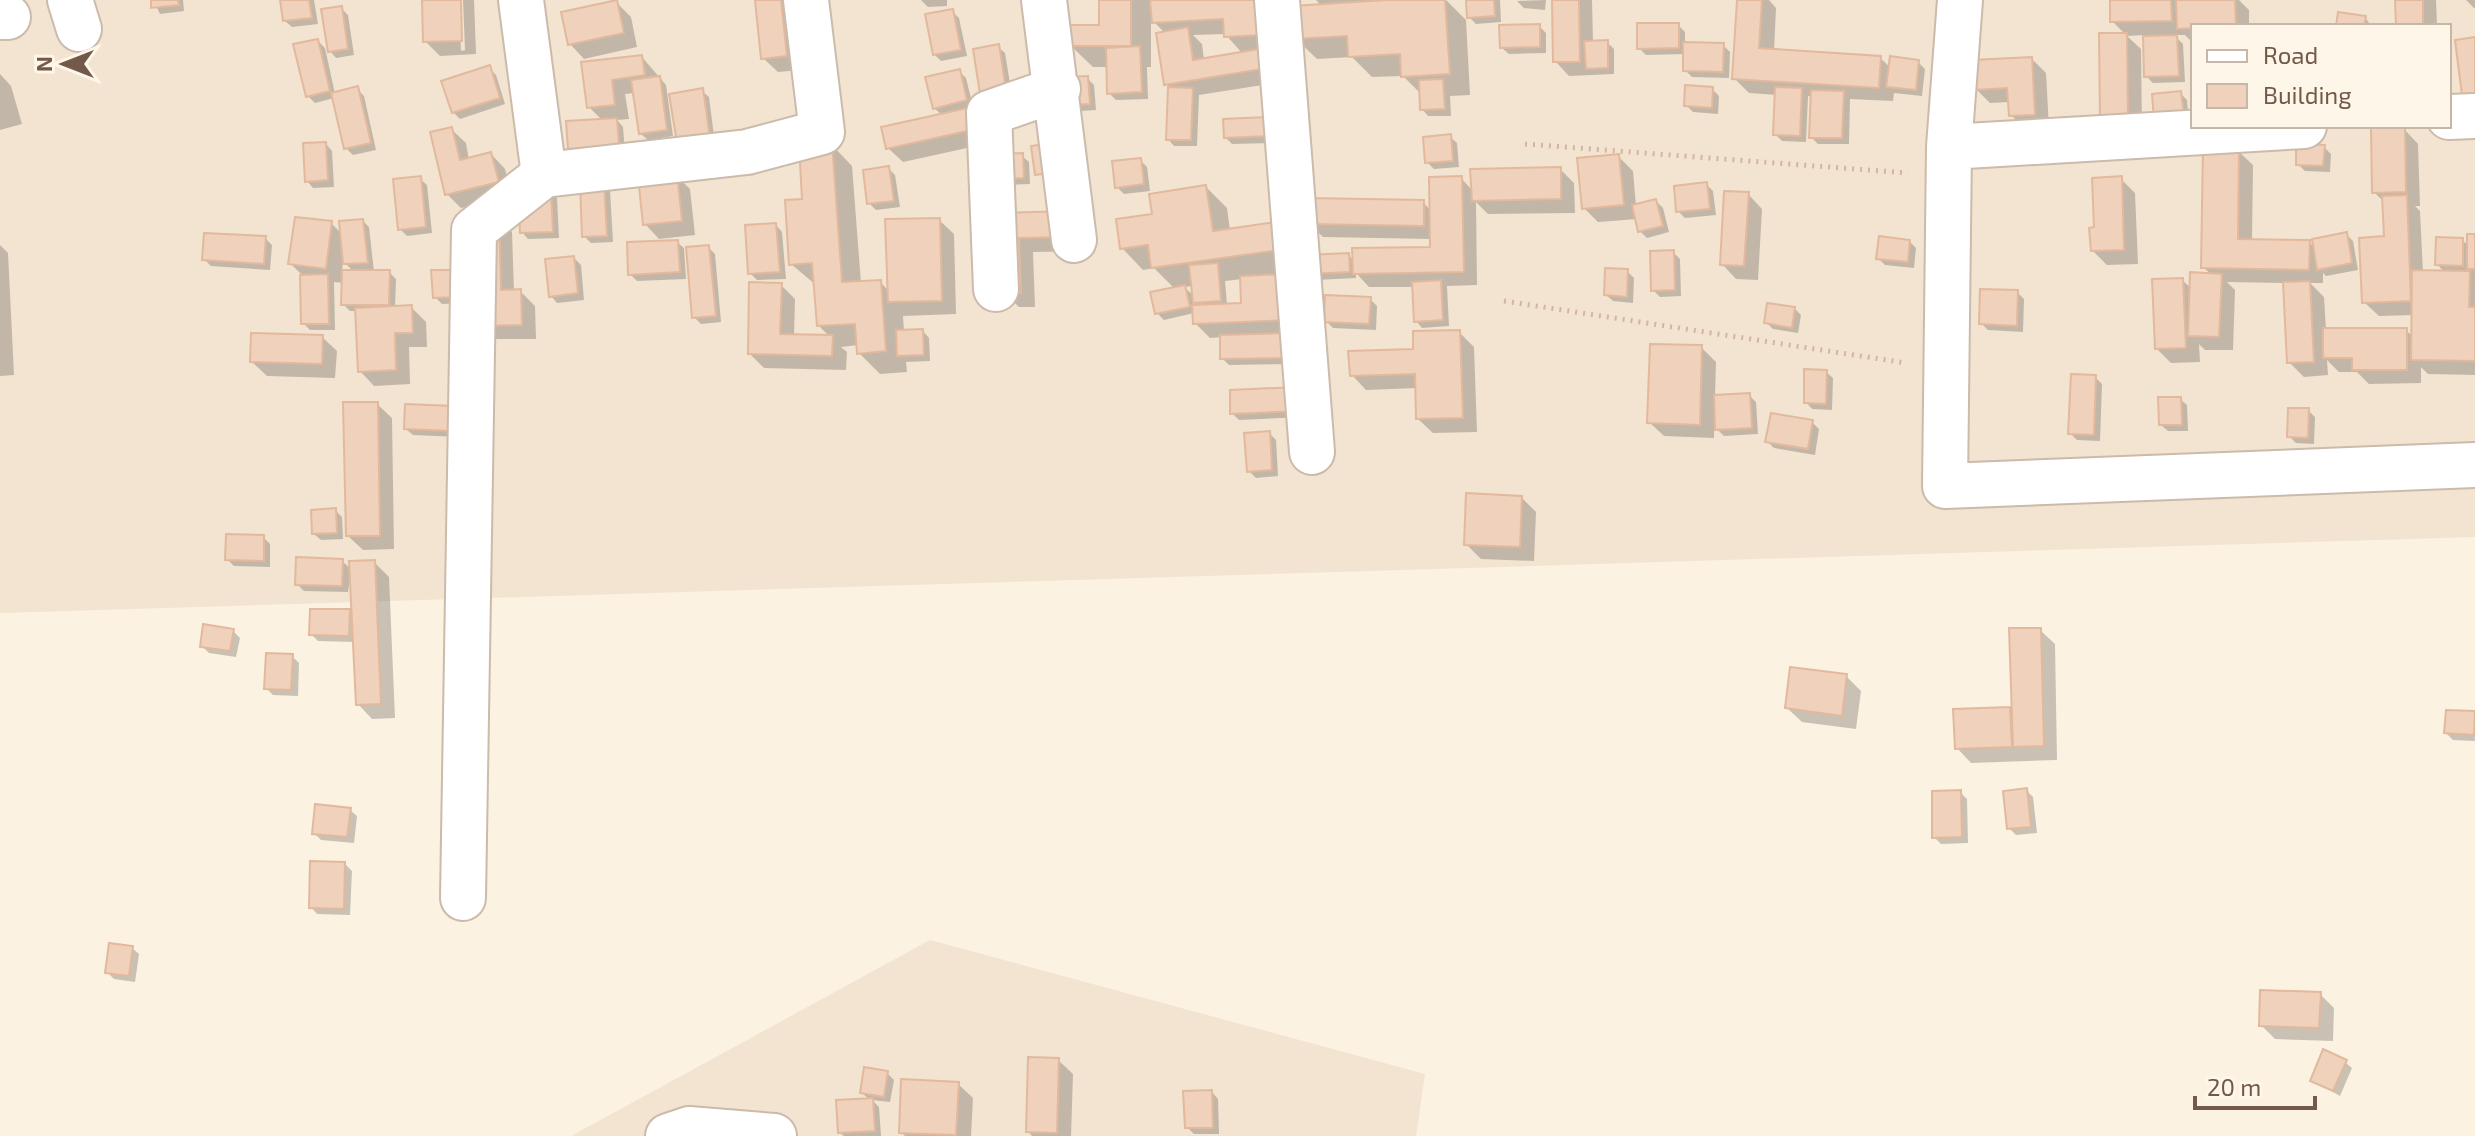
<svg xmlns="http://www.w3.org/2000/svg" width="2475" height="1136" font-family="'Exo 2',sans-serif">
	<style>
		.residential { fill: #f2e4d1; fill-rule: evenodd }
		.shadow { fill: #0003; fill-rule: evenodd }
		.building { fill: #f0d1bb; stroke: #e2b99c; stroke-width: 2 }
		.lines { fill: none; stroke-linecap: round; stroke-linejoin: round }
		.minor-casing { stroke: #ccbaaa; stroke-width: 48 }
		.path { stroke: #d4b59f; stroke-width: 5; stroke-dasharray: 2 6; stroke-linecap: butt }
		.minor { stroke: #fff; stroke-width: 44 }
	</style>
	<rect width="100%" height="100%" fill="#fbf2e2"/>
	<path class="residential" d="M0 0H2475V537L0 613ZM2193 26H2449V126H2193Z
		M930 940 1425 1074 1416 1136H571Z"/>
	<path class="shadow" d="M153 0H183L184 11 160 14Z
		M282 0H314L318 24 292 27 285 21Z
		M424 0H459L461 51 465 50 463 0H474L476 54 440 56 425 41Z
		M757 0H794L800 70 778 72 763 58Z
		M921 0H947V6L928 7Z
		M1101 0H1268L1281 82 1199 95 1197 146H1174L1168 139 1170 87 1166 84 1165 33 1151 19V67H1147L1148 99 1116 100 1109 93 1108 67H1093L1071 46 1101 27ZM1225 34 1243 54 1204 60 1202 44 1193 35Z
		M1316 0H1446L1466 20 1470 95 1450 96 1451 116H1428L1422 109 1421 94 1403 76 1372 77 1352 57 1317 59 1295 38 1322 6Z
		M1468 0H1500L1501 22 1476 24 1469 17Z
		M1546 0 1545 10 1524 8 1517 1Z
		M1554 0H1592L1593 42H1607L1614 49V74L1569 76 1555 61Z
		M1739 0H1769L1776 8 1774 51 1880 58 1891 68 1918 62 1925 69 1922 96 1894 93 1893 101 1850 99 1849 144H1818L1811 137 1813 97 1808 96 1806 142 1782 141 1775 134 1777 95 1749 93 1734 78Z
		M2112 0H2239L2249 10V26H2193V43L2185 35H2174L2183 44 2185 82 2153 83 2146 76 2145 35 2127 36 2141 49 2142 132 2117 133 2126 35 2112 21Z
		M2397 0H2436L2437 26H2398Z
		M2466 0H2475V8H2474Z
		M617 3 631 17 637 47 584 59 570 44Z
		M341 8 348 15 354 55 336 58 330 51Z
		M952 11 959 18 967 56 941 61 934 54Z
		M2365 17 2371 26H2338Z
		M1678 25 1685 32V44L1723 45 1730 52 1729 78 1692 77 1685 70V54L1646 55 1639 48Z
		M1539 26 1546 33V53L1509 54 1502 48Z
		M318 41 325 48 335 94 357 89 364 96 376 150 353 155 346 148 334 98 315 103 308 96Z
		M998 47 1005 53 1013 102 990 106Z
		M642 57 666 85 673 136 648 140 641 134 635 93 625 94 629 119 617 120 623 127 625 152 577 155 570 148 603 121 589 107 583 64Z
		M2032 59 2046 73 2049 128 2026 130 2011 115 2010 102 1990 103 1976 89Z
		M489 68 496 75 505 104 460 119 453 112Z
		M959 71 966 78 973 107 990 143 903 162 888 148 942 115 934 108Z
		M0 74 11 86 22 124 0 130Z
		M1087 78 1094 85 1096 110 1079 111 1072 104Z
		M1712 89 1719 96 1718 114 1693 112 1686 105Z
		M702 91 709 97 715 144 685 149Z
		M2180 93 2187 100 2189 124 2163 126Z
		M1266 119 1274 143 1232 144 1226 138Z
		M451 129 466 143 469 160 491 154 505 169 512 197 461 208 447 194Z
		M2404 129 2418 144 2420 206H2415L2420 211 2423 273H2445L2437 264 2462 240 2469 246 2475 236V375L2428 374 2421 367V383L2369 384 2357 372H2339L2327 360 2328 375 2304 377 2289 362 2285 283 2227 282 2235 290 2233 350H2205L2199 344 2200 362 2171 363 2156 348 2182 280 2192 289 2212 275 2203 267 2238 151 2253 165 2252 241 2309 242 2315 248 2346 234 2353 241 2358 270 2326 276 2323 273V283H2310L2324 297 2326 330H2406L2413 337 2414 315 2379 316 2364 302 2386 238 2384 202 2374 192Z
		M1450 137 1457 143 1459 167 1434 169 1427 162Z
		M326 144 332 151 334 187 313 188 307 181Z
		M831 144 852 166 861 283 880 282 889 291 939 220 954 234 956 314 903 316 904 332 923 331 929 338 930 361 906 362 907 372 880 374 859 353 858 345 841 347 847 352 846 370 764 368 750 354 781 285 795 299 794 336 830 337 818 325 816 285 791 264 804 201Z
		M2324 147 2331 154 2330 172 2305 171 2298 164Z
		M1022 156 1029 162 1030 184 1005 185Z
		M1618 156 1633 171 1636 206 1656 201 1663 208 1669 232 1647 238 1640 231 1637 219 1598 222 1584 208Z
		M1140 160 1147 167 1150 191 1124 194 1117 187Z
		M888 168 895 175 900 207 876 210 869 203Z
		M1560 169 1574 183 1575 213 1488 214 1476 202 1477 285 1447 286 1449 326 1422 328 1416 321 1414 287H1369L1356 273V278L1316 280 1309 273 1348 255 1355 261 1432 249V239L1323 237 1309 223 1423 202 1431 211 1461 178 1473 191Z
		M676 175 690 189 695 235 659 239 645 224Z
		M420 179 427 185 432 233 407 236 400 229Z
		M2121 179 2135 193 2138 264 2107 265 2092 250 2096 229Z
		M603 183 610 190 613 242 591 243 584 236Z
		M1706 184 1713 191 1716 215 1685 218 1678 211Z
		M1206 187 1227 208 1230 231 1274 225 1294 364 1229 365 1222 358V337L1210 338 1195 323 1194 313 1164 320 1157 313 1175 289 1154 268 1143 270 1122 248 1155 216ZM1242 279 1244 304 1227 305 1225 281ZM1193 286 1194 296 1184 287Z
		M550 191 557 198 559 238 528 239 522 232Z
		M1748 194 1762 209 1758 280 1736 279 1722 264Z
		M1002 215 1082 251 1033 252 1035 307H1019L1005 293Z
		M498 217 512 232 514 292 520 291 535 306 536 339H495L481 325Z
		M363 221 369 227 374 272H389L396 279 395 308 411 307 426 322 427 347H409L410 384 374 386 360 371 358 311H350L343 304V283L334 282 335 330H310L303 323 302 275 290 263 331 223 342 234ZM343 261 354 272H342Z
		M776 225 782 232 786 279 757 280 750 273Z
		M265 238 272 245 270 270 211 266 204 259Z
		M1909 241 1916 248 1914 268 1885 265 1878 258Z
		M677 242 684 248 686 279 637 281 630 274Z
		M0 245 8 253 14 375 0 376Z
		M708 247 715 254 721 322 701 324 694 317Z
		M1673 252 1680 259 1681 296 1660 297 1653 290Z
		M574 258 581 265 584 300 557 303 551 296Z
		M1627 271 1634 278 1633 303 1613 301 1606 295Z
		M433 272 464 303 442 304 435 297Z
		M2017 292 2024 299 2023 332 1988 330 1981 323Z
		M1370 299 1377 306 1376 330 1333 328 1326 321Z
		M1794 308 1801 315 1798 333 1773 329 1766 322Z
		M1459 332 1474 347 1477 432 1433 433 1418 419 1417 388 1366 390 1352 375Z
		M322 337 337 351 335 378 267 376 252 362Z
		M1701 347 1716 362 1715 396 1749 395 1756 402 1758 434 1724 436 1714 426V438L1664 436 1649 422Z
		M1826 372 1833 378 1832 410 1812 409 1806 402Z
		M2095 377 2102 384 2100 441 2077 440 2070 433Z
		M1297 389 1304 417 1239 420 1232 413Z
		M2180 399 2187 405 2188 431H2168L2161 425Z
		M377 404 392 418 394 549 363 550 348 536Z
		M453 408 459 437 413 435 406 429Z
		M2308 410 2315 417 2314 444 2296 443 2289 436Z
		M1812 422 1819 429 1815 455 1774 448 1767 441Z
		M1269 433 1276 440 1278 476 1256 478 1249 471Z
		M1522 498 1536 512 1534 561 1481 559 1466 544Z
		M335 510 342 517 343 539 321 540 314 534Z
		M263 537 270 544V567L234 566 227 559Z
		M342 561 351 569 348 592 304 591 297 584Z
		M374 562 389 577 395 718 372 719 358 704 355 642 318 641 311 634 349 611 354 616Z
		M2040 630 2055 644 2057 760 1971 763 1957 748 1955 711 2014 709Z
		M233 631 240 638 236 657 209 653 202 646Z
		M292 656 299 663 298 696 273 695 266 688Z
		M1846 676 1861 691 1856 729 1802 722 1787 708Z
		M2474 713 2475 741 2453 740 2446 733Z
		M2026 790 2033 797 2037 833 2016 835 2009 828Z
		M1960 792 1967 799 1968 843 1941 844 1934 837Z
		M350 810 357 816 354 843 321 840 314 833Z
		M345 864 352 871 350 915 317 914 311 907Z
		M132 948 139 954 135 982 114 979 107 972Z
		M2320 994 2334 1008 2333 1041 2275 1039 2261 1025Z
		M1058 1060 1073 1074 1071 1136H1032L1028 1131Z
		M2345 1062 2352 1068 2340 1096 2312 1080Z
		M887 1073 894 1080 890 1102 872 1100 879 1107 881 1136H844L840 1133 870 1100 862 1093Z
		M958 1084 973 1098 971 1136H905L901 1132Z
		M1212 1092 1218 1099 1219 1134H1194L1187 1127Z"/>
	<path class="building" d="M151 0H178L179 5 151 8Z
		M280 0H309L312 18 283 21Z
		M422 0H461L462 41 423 42Z
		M617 0 624 33 568 45 561 12Z
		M755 0H781L787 56 761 59Z
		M1099 0H1131V46H1069V25H1099Z
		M1150 0H1261L1263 35 1224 37 1223 19 1152 23Z
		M1387 0H1445L1450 74 1401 77 1400 54 1348 57 1347 36 1294 39 1292 6Z
		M1466 0H1494L1495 16 1467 18Z
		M1552 0H1579L1580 62H1553Z
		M1737 0H1762L1759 48 1881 56 1879 88 1732 79Z
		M2110 0H2171L2172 21 2110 22Z
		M2176 0H2235L2236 26 2177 29Z
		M2395 0H2423V26H2396Z
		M342 6 348 49 328 52 321 9Z
		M953 9 961 50 933 55 925 14Z
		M2338 12 2366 16 2364 26H2336Z
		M1637 23H1679V48L1637 49Z
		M1540 24V47L1500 48 1499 25Z
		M1188 27 1193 60 1265 48 1268 68 1164 85 1156 33Z
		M2099 33H2127L2128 119H2100Z
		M2177 35 2179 76 2144 77 2143 36Z
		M2475 37V94L2462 95 2455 40Z
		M318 39 330 91 306 97 293 44Z
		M1608 40V68L1586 69 1584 41Z
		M1683 42 1724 43 1723 72 1683 71Z
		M999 44 1007 96 981 100 973 49Z
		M1140 46 1142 92 1107 94 1106 48Z
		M642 55 645 75 612 80 615 105 587 108 581 62Z
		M1890 56 1919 60 1916 90 1886 87Z
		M2032 57 2035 115 2009 116 2007 88 1974 90 1972 60Z
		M490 65 500 98 452 113 441 81Z
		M960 69 967 100 933 109 925 77Z
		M660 76 667 130 639 134 631 80Z
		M1088 76 1090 104 1070 105 1069 77Z
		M1443 79 1445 109 1420 110 1419 80Z
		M1685 85 1713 87 1712 108 1684 106Z
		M358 86 371 143 344 149 331 93Z
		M1168 87 1193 88 1191 140H1166Z
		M1775 87 1802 88 1800 136 1773 135Z
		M703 88 710 138 677 143 669 94Z
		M1811 90 1844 91 1842 138H1809Z
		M2181 91 2184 117 2154 120 2152 94Z
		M972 107 976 129 886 149 881 127Z
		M1267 117 1268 136 1224 138 1223 119Z
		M617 118 619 146 568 149 566 121Z
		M452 127 460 160 491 152 499 182 445 195 430 132Z
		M2405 127 2406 192 2372 193 2371 128Z
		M1451 134 1453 161 1425 163 1423 137Z
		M326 142 328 180 305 182 303 143Z
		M832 142 842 282 881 280 886 351 857 354 855 324 817 326 812 263 789 265 785 200 802 199 799 144Z
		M1059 142 1063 171 1035 175 1031 146Z
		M2296 144 2325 145 2323 166 2296 165Z
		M2203 148 2239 149 2238 239 2310 240 2309 270 2201 268Z
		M1023 153 1024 178 996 179 995 154Z
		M1619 154 1624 205 1582 209 1577 158Z
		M1141 158 1144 184 1115 188 1112 161Z
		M889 166 894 201 867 204 863 170Z
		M1561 167V199L1472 201 1470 169Z
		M677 173 682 221 643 225 638 176Z
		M421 176 426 227 398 230 393 179Z
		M1462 176 1464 272 1353 274 1352 248 1430 247 1429 177Z
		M2122 176 2124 250 2091 251 2089 228 2094 227 2092 178Z
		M604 181 607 236 582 237 580 182Z
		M1707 182 1710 209 1676 212 1674 186Z
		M1206 185 1213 231 1275 222 1279 250 1151 268 1148 245 1120 249 1116 219 1152 214 1149 194Z
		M551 189 553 232 520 233 518 191Z
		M1724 191 1749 192 1744 266 1720 265Z
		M2407 195 2411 301 2362 303 2359 238 2384 236 2382 196Z
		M1307 198 1424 200V226L1307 224Z
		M1656 199 1663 226 1638 232 1632 205Z
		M1067 211 1068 237 1019 238 1021 293H1003L1000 213Z
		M499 215 501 290 521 289 522 325 479 326Z
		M295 217 332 221 326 269 288 264Z
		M940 218 942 301 888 302 885 219Z
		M363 219 368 263 343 264 339 221Z
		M776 223 780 272 748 274 745 225Z
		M2347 232 2352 263 2317 270 2312 239Z
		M204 233 266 236 264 264 202 260Z
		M2467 234H2475V269H2467Z
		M1879 236 1910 240 1908 262 1876 259Z
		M2436 237 2463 238V266L2435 265Z
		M678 240 680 272 628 275 627 242Z
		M709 245 716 316 692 318 686 247Z
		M1674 250 1675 290 1651 291 1650 251Z
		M1349 253 1350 272 1307 274 1306 255Z
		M574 256 578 293 549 297 545 259Z
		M1218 263 1221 301 1193 303 1189 265Z
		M1605 268 1628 269 1627 297 1604 295Z
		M342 270H390L389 305H341Z
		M431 270H456L458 297 433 298Z
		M2412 270 2470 271 2469 307H2475V361L2411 360Z
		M2190 272 2222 274 2219 337 2188 336Z
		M328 274 329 324H301L300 275Z
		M1285 274 1288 320 1193 324 1192 305 1241 303 1240 276Z
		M2183 278 2186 348 2155 349 2152 279Z
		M1441 280 1443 320 1414 322 1412 282Z
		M2310 281 2314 362 2287 363 2283 282Z
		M749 282 782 283 780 334 833 335 832 356 748 354Z
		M1185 285 1190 307 1155 314 1150 292Z
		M1980 289 2018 290 2017 326 1979 324Z
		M1325 295 1371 297 1369 324 1324 322Z
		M1767 303 1795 307 1792 328 1764 323Z
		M412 305 413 333H395L396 370 358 372 355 308Z
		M2323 328H2407V370H2352V358H2323Z
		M923 329 924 355 897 356 896 330Z
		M1460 330 1463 418 1416 419 1415 374 1350 376 1348 351 1413 349V331Z
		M251 333 323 335 322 364 250 362Z
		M1288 333V358L1220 359V335Z
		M1650 344 1702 345 1700 425 1647 423Z
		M1804 369 1827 370 1826 404 1804 403Z
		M2071 374 2096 375 2094 435 2068 434Z
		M1297 387 1298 411 1230 414V390Z
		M1750 393 1752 428 1715 430 1714 395Z
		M2158 397H2181L2182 425H2159Z
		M343 402H378L380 536H346Z
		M405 404 454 406 453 431 404 429Z
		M2288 408H2309L2308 438 2287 437Z
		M1771 413 1813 420 1808 449 1765 442Z
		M1270 431 1272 470 1247 472 1244 433Z
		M1466 493 1522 496 1520 547 1464 545Z
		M336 508 337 533 312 534 311 510Z
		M226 534 264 535V561L225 560Z
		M296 557 343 559 342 586 295 585Z
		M375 560 381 704 356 705 349 561Z
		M310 609H350L349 636 309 635Z
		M203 624 234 629 230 651 200 647Z
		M2009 628H2041L2044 746 2013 747Z
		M266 653 293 654 291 690 264 689Z
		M1790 667 1847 674 1842 716 1785 708Z
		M2010 707 2012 747 1955 749 1953 709Z
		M2446 710 2475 711 2474 735 2444 733Z
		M2027 788 2031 827 2007 829 2003 791Z
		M1961 790 1962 837 1932 838V791Z
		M315 804 351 808 347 837 312 834Z
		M310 861 345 862 344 909 309 908Z
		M109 943 133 946 129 976 105 973Z
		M2260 990 2321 992 2319 1028 2259 1026Z
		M2323 1049 2347 1060 2333 1091 2310 1081Z
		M1028 1057 1059 1058 1057 1133 1026 1132Z
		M864 1067 888 1071 884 1097 860 1093Z
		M901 1079 959 1082 956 1135 899 1133Z
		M1212 1090 1213 1128H1185L1183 1091Z
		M873 1098 875 1131 838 1133 836 1100Z"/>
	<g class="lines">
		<g class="minor-casing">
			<path id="minor" d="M70 0 79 29
				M521 0 544 175 747 152 822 132 806 0
				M1044 0 1074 240
				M1277 0 1312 452
				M1960 0 1949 147 1945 486 2475 465
				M0 17H8
				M2449 117 2475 116
				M1949 147 2304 126
				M996 289 989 113 1058 89
				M463 898 474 230 544 175
				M668 1136 689 1129 774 1136"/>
		</g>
		<path class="path" d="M1525 144 1908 173
			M1504 301 1906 363"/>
		<use href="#minor" class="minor"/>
	</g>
	<rect x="2191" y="24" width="260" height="104" fill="#fef6e8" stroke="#c6b7a9" stroke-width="2"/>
	<rect x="2207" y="50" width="40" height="12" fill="#ffffff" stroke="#c6b7a9" stroke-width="2"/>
	<text x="2263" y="64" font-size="24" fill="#72594a">Road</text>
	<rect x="2207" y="84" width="40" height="24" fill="#f0d1bb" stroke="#c6b7a9" stroke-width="2"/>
	<text x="2263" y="104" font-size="24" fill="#72594a">Building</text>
	<g transform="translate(64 64) rotate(270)" stroke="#fef6e8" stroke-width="6" paint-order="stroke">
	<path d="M0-6L14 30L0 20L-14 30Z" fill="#72594a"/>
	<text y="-12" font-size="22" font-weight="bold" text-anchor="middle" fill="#72594a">N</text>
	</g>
	<path d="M2195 1096v12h120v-12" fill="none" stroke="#72594a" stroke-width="4"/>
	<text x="2207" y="1096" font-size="24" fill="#72594a" stroke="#fef6e8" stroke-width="6" paint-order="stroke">20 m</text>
</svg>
